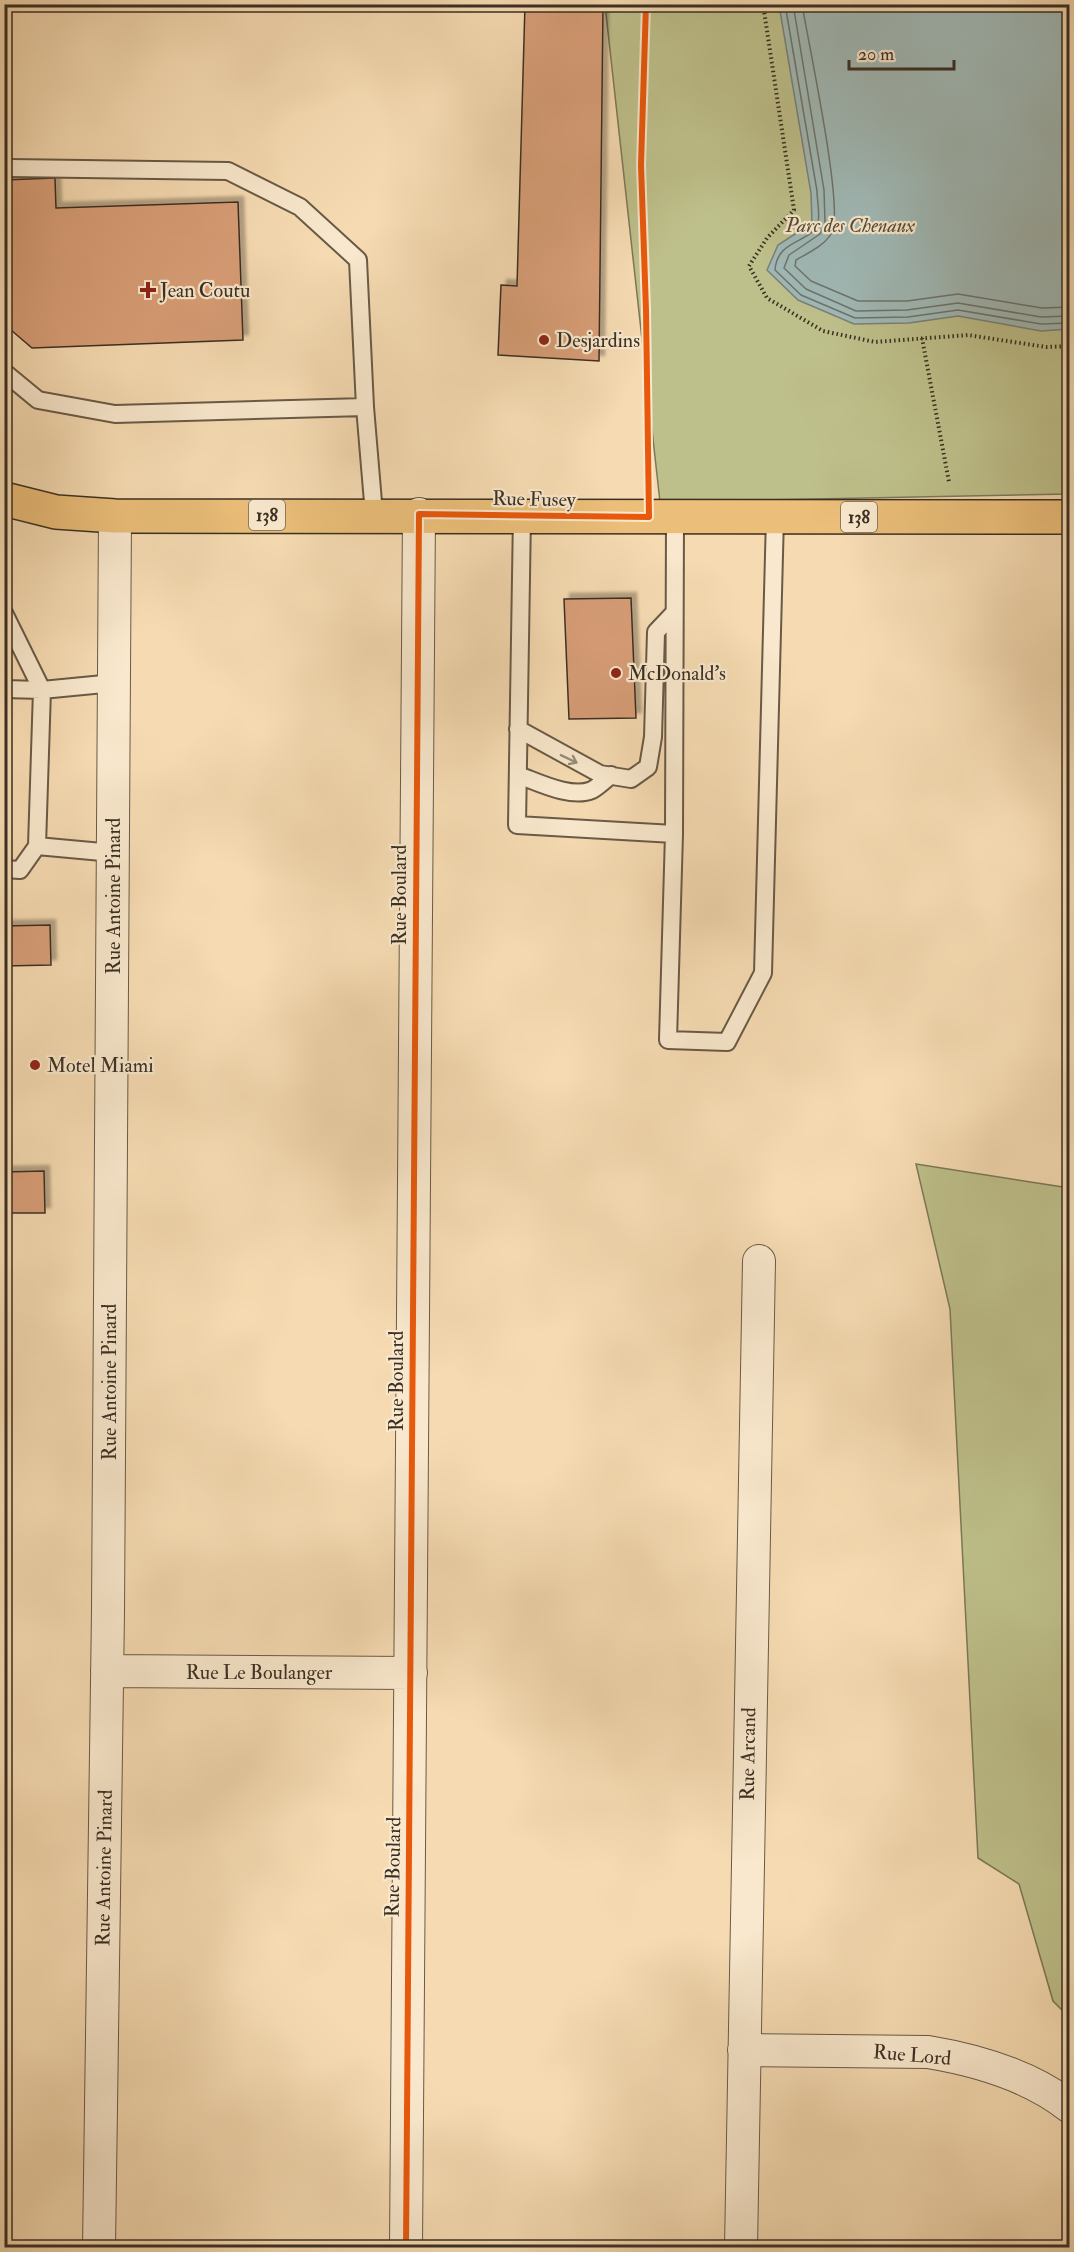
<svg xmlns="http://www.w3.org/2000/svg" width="1074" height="2252" font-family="'IM FELL Double Pica',serif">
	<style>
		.green { fill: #bec08b; stroke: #7c7857; stroke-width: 1.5 }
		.water { fill: #a0b9b6; stroke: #77827b; stroke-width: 1.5 }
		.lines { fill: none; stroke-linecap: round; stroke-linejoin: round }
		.shore { stroke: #6d746c; stroke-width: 1.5 }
		.building { fill: #d89e77; stroke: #3a2f23; stroke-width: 1.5; filter: url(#shadow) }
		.service-casing { stroke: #695a47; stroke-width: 20 }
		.minor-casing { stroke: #695a47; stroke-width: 34 }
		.primary-casing { stroke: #3a2f23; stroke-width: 36 }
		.path { stroke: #3a2f23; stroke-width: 4; stroke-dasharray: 1.5 3; stroke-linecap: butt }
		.service { stroke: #f9e8cd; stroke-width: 16 }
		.minor { stroke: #f9e8cd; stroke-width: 32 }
		.primary { stroke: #ebbe79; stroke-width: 33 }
		.cycleway-casing { stroke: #f9e8cd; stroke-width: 10 }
		.cycleway { stroke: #e8590c; stroke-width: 6 }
		.oneway { stroke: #9a8c78 }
		.poi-dot { fill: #8f2418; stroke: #f9e8cd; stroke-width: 2 }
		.labels { text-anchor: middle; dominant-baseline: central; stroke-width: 4.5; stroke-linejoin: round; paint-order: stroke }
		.shield { fill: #f9e8cd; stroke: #736656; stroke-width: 1.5 }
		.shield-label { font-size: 18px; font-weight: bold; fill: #3a2f23 }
		.park-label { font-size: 20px; font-style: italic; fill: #544c38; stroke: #f9e8cd }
		.poi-label { font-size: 20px; fill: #3a2f23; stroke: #f9e8cd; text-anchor: start }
		.street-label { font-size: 20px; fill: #3a2f23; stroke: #f9e8cd }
	</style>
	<defs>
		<filter id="shadow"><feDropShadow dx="5.5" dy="-5.5" stdDeviation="1.5" flood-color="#0004"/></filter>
	</defs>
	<rect width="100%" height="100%" fill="#f6dbb2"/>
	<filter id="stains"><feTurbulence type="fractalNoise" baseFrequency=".00333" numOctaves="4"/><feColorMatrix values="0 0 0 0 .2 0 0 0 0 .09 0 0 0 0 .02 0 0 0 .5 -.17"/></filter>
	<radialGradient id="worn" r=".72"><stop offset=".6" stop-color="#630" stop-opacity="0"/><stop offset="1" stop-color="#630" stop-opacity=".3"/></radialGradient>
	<path class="green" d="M605 5H1069V494L660 502Z
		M916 1164 1069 1188V2017L1053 2001 1019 1884 978 1858 950 1309Z"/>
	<path class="water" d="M779 5H1069V329L1041 331 958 316 909 323 854 324 798 300 767 270 778 245 812 223 811 193Z"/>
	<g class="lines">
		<path class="shore" d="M785 4 817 191C817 200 821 218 817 226 808 243 777 240 775 270L801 295 855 318 908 317 958 310 1041 324 1070 323
			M793 4 824 190 825 223 820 234 789 255 784 268 806 289 856 311 907 310 958 303 1041 317 1070 316
			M802 4C808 42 844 207 832 232 826 245 808 253 796 260L795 266 811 281 858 301H907L958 294 1042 308 1070 307"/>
	</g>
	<path class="building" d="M525 4 603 7 599 361 498 355 501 285 517 286Z
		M55 178 56 208 238 202 243 340 32 348 4 324V180Z
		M631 598 636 718 569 719 564 599Z
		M50 925 51 965 4 966V926Z
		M44 1171 45 1213H4V1172Z"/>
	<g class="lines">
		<g class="service-casing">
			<path id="service" d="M10 168 228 171 300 207 358 260 365 407
				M4 372 38 400 115 414 365 407 374 514
				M522 515 517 825 674 834
				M675 517 674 834 668 1040 727 1042 763 973 775 517
				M4 613 42 690 4 689
				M518 729 600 774 631 779 648 767 653 737 656 632 674 613
				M518 775C538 782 571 799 592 790 598 787 605 780 611 775
				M113 853 37 846 42 690 114 683
				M4 869 20 870 37 846"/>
		</g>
		<g class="minor-casing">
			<path id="minor" d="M107 1671 411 1673
				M744 2050 928 2052C976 2060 1031 2076 1070 2107
				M99 2248 108 1611 115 516
				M406 2248 419 514
				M741 2248 759 1261"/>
		</g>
		<g class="primary-casing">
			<path id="primary" d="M4 499 56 512 115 516 1070 517"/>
		</g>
		<path class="path" d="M763 4 794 210 767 238 749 266 767 298 823 331 875 342 968 335 1046 347 1070 346
			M4 8 12 4
			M922 338 949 482"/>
		<use href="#service" class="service"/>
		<use href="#minor" class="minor"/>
		<use href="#primary" class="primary"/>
		<g class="cycleway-casing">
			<path id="cycleway" d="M406 2248 419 514 649 517 646 310 641 165 646 4"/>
		</g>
		<use href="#cycleway" class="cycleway"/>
	</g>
	<defs><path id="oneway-shaft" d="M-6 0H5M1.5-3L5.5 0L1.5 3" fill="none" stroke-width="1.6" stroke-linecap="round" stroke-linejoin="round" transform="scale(1.5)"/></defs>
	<use class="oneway" href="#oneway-shaft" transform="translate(569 759) rotate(26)"/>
	<g class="poi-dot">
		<path d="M145 281h6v6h6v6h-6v6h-6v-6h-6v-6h6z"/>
		<circle cx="544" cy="340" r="6"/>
		<circle cx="616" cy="673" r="6"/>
		<circle cx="35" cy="1065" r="6"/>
	</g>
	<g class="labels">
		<g class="shield">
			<rect x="249" y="500" width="36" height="30" rx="4.5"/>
			<rect x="841" y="502" width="36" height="30" rx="4.5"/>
		</g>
		<g class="shield-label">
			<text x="267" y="515">138</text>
			<text x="859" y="517">138</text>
		</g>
		<g class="park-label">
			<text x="850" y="225">Parc des Chenaux</text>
		</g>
		<g class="poi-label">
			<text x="160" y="290">Jean Coutu</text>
			<text x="556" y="340">Desjardins</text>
			<text x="628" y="673">McDonald's</text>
			<text x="47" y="1065">Motel Miami</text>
		</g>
		<g class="street-label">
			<text transform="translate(534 499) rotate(1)">Rue Fusey</text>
			<text transform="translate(399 895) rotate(-90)">Rue Boulard</text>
			<text transform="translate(113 896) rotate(-90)">Rue Antoine Pinard</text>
			<text transform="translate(396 1381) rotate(-90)">Rue Boulard</text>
			<text transform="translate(109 1382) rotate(-90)">Rue Antoine Pinard</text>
			<text x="259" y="1672">Rue Le Boulanger</text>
			<text transform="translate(748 1754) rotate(-89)">Rue Arcand</text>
			<text transform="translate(393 1867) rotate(-89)">Rue Boulard</text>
			<text transform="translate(104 1868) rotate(-89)">Rue Antoine Pinard</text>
			<text transform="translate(912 2055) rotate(5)">Rue Lord</text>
		</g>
	</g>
	<rect width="1074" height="2252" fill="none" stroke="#f6dbb2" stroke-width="24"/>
	<rect x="6" y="6" width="1062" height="2240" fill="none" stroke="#3a2f23" stroke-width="3"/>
	<rect x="12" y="12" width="1050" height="2228" fill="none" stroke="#3a2f23" stroke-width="1.5"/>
	<path d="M849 60v9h105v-9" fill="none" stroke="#3a2f23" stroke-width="3"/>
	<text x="858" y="60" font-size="18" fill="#3a2f23" stroke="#f9e8cd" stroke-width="4.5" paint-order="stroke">20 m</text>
	<rect width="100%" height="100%" filter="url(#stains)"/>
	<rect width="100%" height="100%" fill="url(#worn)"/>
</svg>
